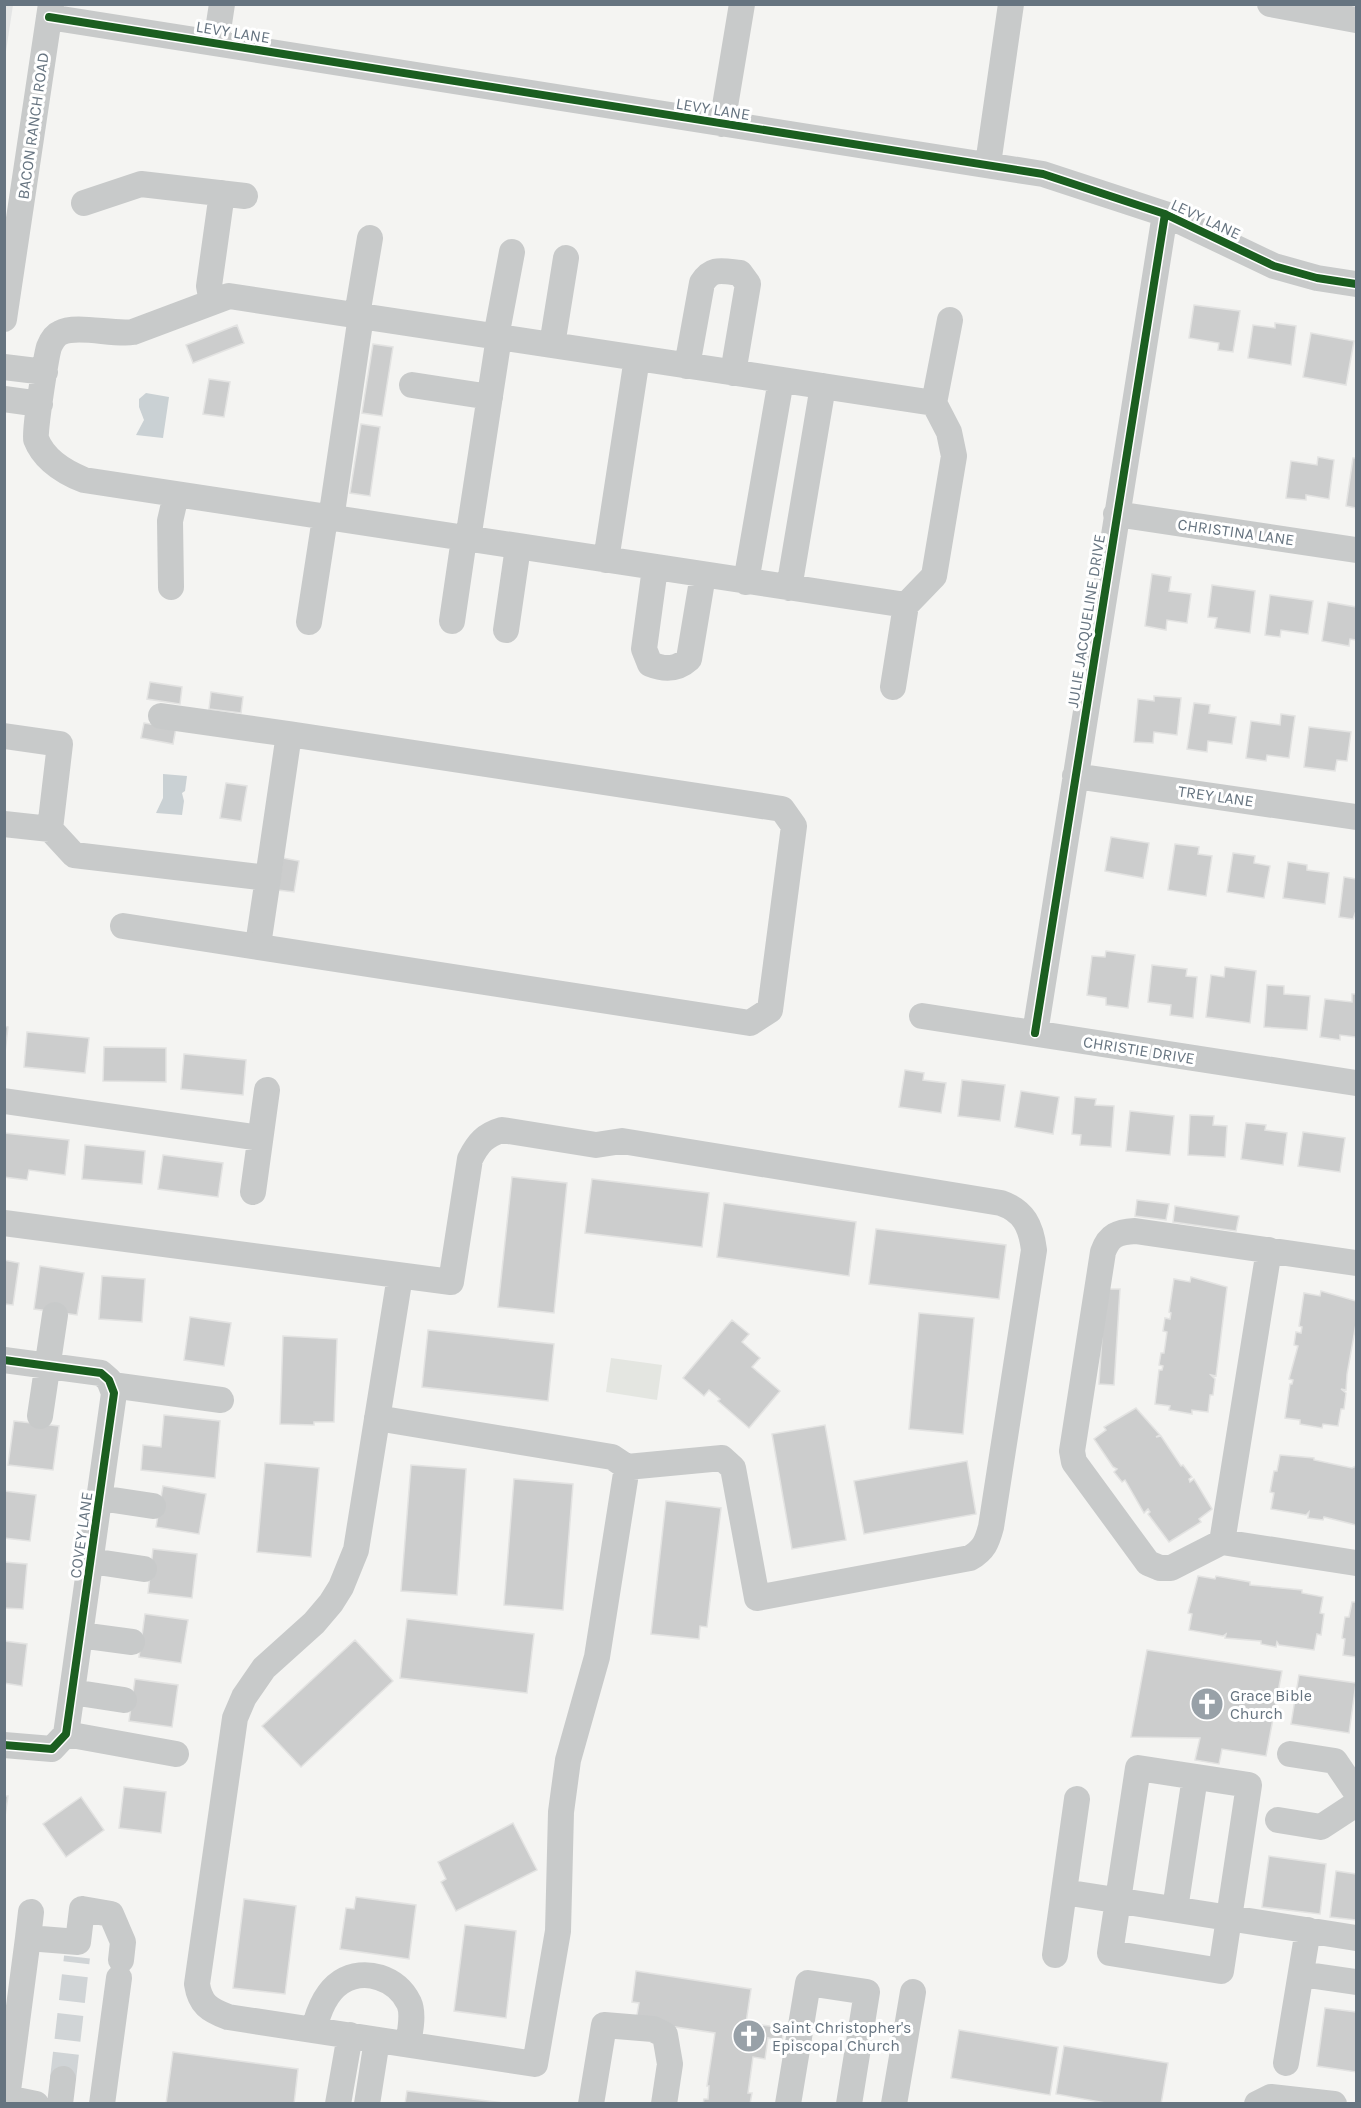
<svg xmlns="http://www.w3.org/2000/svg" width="1361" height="2108" font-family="Karla,sans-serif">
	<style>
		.built { fill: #e4e5e5 }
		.green { fill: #e4e6e1 }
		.water { fill: #cad1d4 }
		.building { fill: #cccdcd; stroke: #e3e3e2; stroke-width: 1.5 }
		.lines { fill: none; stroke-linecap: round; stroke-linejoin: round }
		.minor-tunnel { stroke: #d0d4d6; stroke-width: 26; stroke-dasharray: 26 13; stroke-linecap: butt }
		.minor { stroke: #c8caca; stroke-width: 26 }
		.cycleway-casing { stroke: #fff; stroke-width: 11 }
		.cycleway { stroke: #1b5e20; stroke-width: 8 }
		.labels { text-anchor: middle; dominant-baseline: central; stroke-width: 6; stroke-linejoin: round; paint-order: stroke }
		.street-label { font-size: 16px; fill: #667480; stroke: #fff }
		.poi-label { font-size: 16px; fill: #667480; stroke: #fff; text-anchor: start }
	</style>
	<rect width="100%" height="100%" fill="#f4f4f2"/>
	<path class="built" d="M5 4 13 5 5 58 4 5Z"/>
	<path class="green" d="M611 1358 662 1365 657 1400 606 1392Z"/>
	<path class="water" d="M146 393 169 397 163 438 136 435 144 420 139 407V399Z
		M163 774 187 776 185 791 182 793 184 801 182 815 156 813 163 798Z"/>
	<path class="building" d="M1194 305 1240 311 1233 352 1218 350 1219 343 1189 338Z
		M1275 323 1296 326 1291 365 1248 358 1253 325 1275 328Z
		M237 325 244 343 193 363 186 345Z
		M1311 333 1354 341 1346 385 1303 377Z
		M373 344 393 347 382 416 362 413Z
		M209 379 230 382 224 417 203 414Z
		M361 424 380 427 370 496 350 493Z
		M1318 457 1334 460 1329 499 1306 495V500L1286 498 1291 461 1317 465Z
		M1353 458H1356V508L1346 506Z
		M1152 574 1171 577 1169 591 1191 594 1187 623 1167 620 1166 630 1145 626Z
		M1212 585 1255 591 1250 633 1215 628 1217 618 1208 617Z
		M1270 595 1313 601 1308 634 1281 630 1280 637 1265 635Z
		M1328 602 1356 607V640L1350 639 1349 646 1322 641Z
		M150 682 182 687 180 704 147 699Z
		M211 692 243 697 241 713 209 709Z
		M1154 696 1181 698 1177 735 1154 732 1153 743 1134 742 1138 699 1154 701Z
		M1194 703 1210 705 1209 713 1236 717 1232 744 1208 741 1207 752 1187 749Z
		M1281 714 1295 716 1289 758 1267 755 1266 761 1246 758 1251 721 1280 725Z
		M144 723 176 728 173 744 141 738Z
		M1309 727 1351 732 1347 761 1337 760 1335 771 1304 767Z
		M226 783 247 786 241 821 220 818Z
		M1111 837 1149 843 1143 878 1105 871Z
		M1175 844 1199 847 1198 854 1212 856 1206 896 1168 890Z
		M1233 853 1255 856 1254 863 1270 866 1264 898 1227 892Z
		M283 858 299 861 294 892 278 890Z
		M1288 862 1307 865V870L1329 873 1325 904 1283 898Z
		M1344 877 1356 879V911L1353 919 1339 917Z
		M1106 951 1135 955 1128 1008 1106 1005V998L1087 995 1092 956 1105 957Z
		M1152 965 1187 969 1186 976 1197 977 1193 1018 1170 1015 1171 1005 1148 1002Z
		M1225 967 1256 971 1250 1023 1206 1017 1211 975 1224 977Z
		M1267 985 1284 986V994L1310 996 1307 1030 1264 1027Z
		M1352 994H1356V1037L1340 1035V1040L1320 1037 1325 999 1352 1002Z
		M4 1026 8 1027 4 1061Z
		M27 1032 89 1038 85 1073 24 1067Z
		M104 1047 166 1048V1082L103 1081Z
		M184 1054 246 1060 243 1095 181 1089Z
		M905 1070 924 1073 923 1080 946 1083 941 1113 899 1107Z
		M962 1080 1005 1085 1000 1121 958 1116Z
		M1021 1091 1059 1097 1053 1134 1015 1127Z
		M1075 1097 1096 1099 1095 1105 1114 1106 1111 1147 1080 1145 1081 1135 1072 1134Z
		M1130 1111 1174 1116 1170 1155 1126 1151Z
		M1190 1115 1214 1116 1213 1125 1227 1126 1225 1157 1188 1155Z
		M1246 1123 1266 1125 1265 1130 1287 1133 1283 1165 1241 1159Z
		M1303 1132 1345 1138 1340 1172 1298 1166Z
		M4 1133 69 1140 65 1175 29 1170 27 1180 4 1177Z
		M85 1145 145 1151 142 1184 82 1179Z
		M163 1155 223 1163 218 1197 158 1189Z
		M512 1177 567 1183 554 1313 498 1307Z
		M592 1179 709 1193 702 1247 585 1233Z
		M1137 1200 1169 1204 1166 1220 1135 1216Z
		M724 1203 856 1222 849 1276 717 1257Z
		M1175 1206 1239 1216 1236 1231 1173 1222Z
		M876 1229 1006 1245 999 1299 869 1284Z
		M4 1260 19 1263 13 1305 4 1304Z
		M40 1266 84 1273 77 1315 34 1309Z
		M102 1276 145 1279 142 1322 99 1319Z
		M1191 1277 1227 1287 1216 1376 1211 1375 1215 1379 1213 1395H1210L1208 1412 1192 1410V1414L1169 1410 1170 1406 1155 1404 1159 1370H1162L1163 1366 1159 1365 1161 1353H1164L1167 1332 1163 1331 1165 1318 1170 1319 1171 1313 1169 1312 1174 1279 1190 1282Z
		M1105 1289H1120L1114 1385 1099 1384Z
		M1321 1291 1356 1301V1324L1347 1374 1346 1390 1341 1389 1346 1393 1344 1409H1341L1338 1426 1323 1424 1322 1428 1300 1424V1420L1285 1418 1290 1384H1292L1293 1380 1289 1379 1298 1346 1294 1345 1296 1332 1301 1333 1302 1327 1299 1326 1304 1293 1320 1296Z
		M919 1313 974 1318 963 1434 909 1429Z
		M190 1317 231 1323 224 1366 184 1360Z
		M732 1320 749 1334 742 1342 760 1358 752 1367 780 1391 749 1428 718 1401 720 1399 709 1390 704 1396 683 1378Z
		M428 1330 554 1344 548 1401 422 1387Z
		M283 1336 337 1339 334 1422H314V1425L280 1424Z
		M1136 1408 1160 1435 1156 1437 1161 1436 1181 1466 1183 1465 1192 1477 1189 1479 1190 1482 1194 1479 1212 1509 1199 1519 1201 1522 1169 1542 1148 1514 1150 1512 1148 1509 1144 1513 1125 1480 1122 1482 1114 1472 1117 1469 1113 1467 1094 1439 1106 1430 1104 1427Z
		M164 1415 220 1421 215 1478 141 1470 143 1445 161 1447Z
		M14 1421 59 1426 53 1470 8 1465Z
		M825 1425 846 1540 792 1549 772 1434Z
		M1280 1455 1314 1458V1460L1352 1468 1356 1466V1525L1324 1517 1323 1520 1308 1518 1309 1512 1306 1515 1271 1509 1274 1493 1270 1492 1274 1471H1277Z
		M967 1461 976 1514 864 1534 854 1481Z
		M265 1463 319 1468 311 1557 257 1552Z
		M411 1465 466 1469 457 1595 401 1591Z
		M514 1479 573 1484 563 1610 504 1605Z
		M163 1486 206 1494 199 1534 156 1527Z
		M4 1491 36 1495 30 1541 4 1538Z
		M666 1501 721 1508 707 1627 700 1626 699 1639 651 1634Z
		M153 1549 197 1554 192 1598 148 1593Z
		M4 1562 27 1564 23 1609 4 1608Z
		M1198 1576 1215 1579 1216 1576 1250 1582V1585L1302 1590V1593L1323 1597 1320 1613 1324 1614 1321 1635 1317 1634 1314 1650 1279 1645 1277 1642 1276 1647 1261 1644V1641L1225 1638 1226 1634 1223 1636 1189 1630 1192 1614 1188 1613Z
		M1352 1602H1356V1657L1343 1655 1345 1639 1342 1638 1345 1617H1349Z
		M145 1614 188 1620 181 1663 139 1657Z
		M407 1619 534 1634 527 1693 400 1678Z
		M355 1640 393 1681 301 1767 262 1726Z
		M4 1641 27 1644 22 1686 4 1683Z
		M1147 1650 1282 1671 1266 1756 1222 1749 1219 1764 1195 1760 1200 1738 1131 1737Z
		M1299 1675 1356 1683 1349 1733 1291 1724Z
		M135 1679 178 1685 172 1727 129 1721Z
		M124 1787 166 1792 161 1833 119 1828Z
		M4 1796H8L4 1823Z
		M81 1797 104 1830 66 1857 43 1824Z
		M513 1823 537 1870 456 1911 441 1882 446 1879 438 1862Z
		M1269 1856 1326 1864 1320 1914 1262 1907Z
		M1336 1871 1356 1874V1920L1330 1917Z
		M356 1897 416 1905 409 1959 340 1949 346 1908 354 1909Z
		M244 1899 296 1906 285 1994 233 1988Z
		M465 1925 516 1931 506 2018 454 2011Z
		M636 1971 751 1989 746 2023 784 2028 782 2041 768 2038 765 2059 753 2057 748 2093H752L750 2104H703L704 2099H708L709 2086H707L715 2033 636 2021 639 2003 632 2002Z
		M1325 2008 1356 2012V2072L1317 2066Z
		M959 2030 1058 2047 1050 2095 951 2078Z
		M1064 2046 1168 2063 1161 2104H1111L1056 2094Z
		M173 2052 298 2069 294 2104H166Z
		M407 2091 512 2104H405Z"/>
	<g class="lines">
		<path class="minor-tunnel" d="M63 2079 77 1957"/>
		<path class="minor" d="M1270 4 1356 20
			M49 17 1043 174 1165 214 1274 266 1317 278 1356 284
			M216 43 222 4
			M722 124 742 4
			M988 164 1011 4
			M84 203 141 184 245 196
			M229 296 934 403 949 432 954 456 934 576 906 605 84 480C64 472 44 460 36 439 34 433 46 357 49 347 51 342 55 335 60 333 76 324 112 335 133 332Z
			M212 302 209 286 222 193
			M357 315 370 238
			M4 319 51 4
			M496 337 512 252
			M552 345 566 258
			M687 366 702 283C712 267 722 271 740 273L748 284 733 373
			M4 367 45 372
			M412 385 490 397
			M4 399 40 404
			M934 403 950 320
			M1116 514 1356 550
			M331 519 361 316
			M468 539 499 337
			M606 560 637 358
			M655 568 644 649 650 664C665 670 677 670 689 659L703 575
			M746 582 781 380
			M171 587 170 521 176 495
			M789 588 823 386
			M452 621 464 539
			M309 622 325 518
			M506 630 518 547
			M893 687 906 605
			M4 736 60 744 50 829 4 824
			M1075 776 1356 817
			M50 829 74 855 268 878 289 734 161 716
			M123 926 750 1023 770 1010 794 826 782 809 289 734
			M258 945 268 878
			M922 1016 1356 1083
			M1035 1033 1165 214
			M4 1101 260 1138
			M253 1192 267 1090
			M4 1223 451 1282 470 1159C478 1143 485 1135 502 1130L596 1145 622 1141 1001 1203C1024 1211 1031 1226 1034 1250L991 1527C987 1542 984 1550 970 1558L757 1598 733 1468 722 1458 627 1467 612 1457 377 1418
			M1356 1263 1135 1231C1118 1232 1109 1235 1103 1252L1072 1451 1074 1462 1148 1563 1160 1568H1171L1222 1542 1356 1563
			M400 1276 356 1550 341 1587 331 1603 314 1623 264 1668 244 1697 235 1718 197 1984C200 2004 209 2010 228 2017L535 2064 558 1931 561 1812 568 1760 597 1657 627 1467
			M4 1360 101 1373 109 1380 114 1393 66 1734 52 1749 4 1745
			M112 1385 221 1400
			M40 1416 55 1315
			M100 1498 153 1506
			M1222 1542 1269 1250
			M91 1561 144 1569
			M80 1635 132 1642
			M72 1692 124 1700
			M66 1734 176 1754
			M1290 1754 1335 1761 1356 1792
			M1138 1768 1249 1785 1221 1971 1110 1953Z
			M1278 1820 1321 1827 1356 1804
			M1064 1892 1356 1938
			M1175 1909 1195 1777
			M28 1938 31 1912
			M1055 1955 1077 1799
			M1301 1974 1356 1982
			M314 2030C318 2012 326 1992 341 1982 365 1967 397 1978 409 2003 414 2014 410 2032 408 2044
			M1286 2063 1308 1930
			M4 2098H7L28 1938 78 1942 82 1909 111 1914 123 1942 121 1960
			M7 2098 36 2104
			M60 2104 63 2079
			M102 2104 119 1978
			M338 2104 350 2035
			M367 2104 377 2040
			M591 2104 604 2025 653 2029 665 2035 670 2064 664 2104
			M788 2104 808 1983 867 1992 849 2104
			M894 2104 913 1992
			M1257 2104 1271 2097 1334 2104"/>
		<g class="cycleway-casing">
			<path id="cycleway" d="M49 17 1043 174 1165 214 1274 266 1317 278 1356 284
				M1035 1033 1165 214
				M4 1360 101 1373 109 1380 114 1393 66 1734 52 1749 4 1745"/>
		</g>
		<use href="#cycleway" class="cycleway"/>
	</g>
	<defs>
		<g id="church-disc" transform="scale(1.725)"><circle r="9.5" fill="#98a1a8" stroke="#fff"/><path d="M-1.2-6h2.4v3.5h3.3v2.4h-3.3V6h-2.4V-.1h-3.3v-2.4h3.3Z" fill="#fff"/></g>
	</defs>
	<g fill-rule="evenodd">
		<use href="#church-disc" x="1207" y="1704"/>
		<use href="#church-disc" x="749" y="2036"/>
	</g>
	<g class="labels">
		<g class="street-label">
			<text transform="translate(233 32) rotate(9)">LEVY LANE</text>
			<text transform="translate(713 109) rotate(9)">LEVY LANE</text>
			<text transform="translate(33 126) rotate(-82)">BACON RANCH ROAD</text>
			<text transform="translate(1206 219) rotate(25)">LEVY LANE</text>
			<text transform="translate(1236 532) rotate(8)">CHRISTINA LANE</text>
			<text transform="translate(1086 621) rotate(-81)">JULIE JACQUELINE DRIVE</text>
			<text transform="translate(1216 796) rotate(8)">TREY LANE</text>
			<text transform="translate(1139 1050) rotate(9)">CHRISTIE DRIVE</text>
			<text transform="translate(81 1535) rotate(-82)">COVEY LANE</text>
		</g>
		<g class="poi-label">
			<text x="1230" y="1695">Grace Bible<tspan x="1230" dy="18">Church</tspan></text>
			<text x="772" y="2027">Saint Christopher's<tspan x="772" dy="18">Episcopal Church</tspan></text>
		</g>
	</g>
	<rect width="1361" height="2108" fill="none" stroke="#667480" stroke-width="12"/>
</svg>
